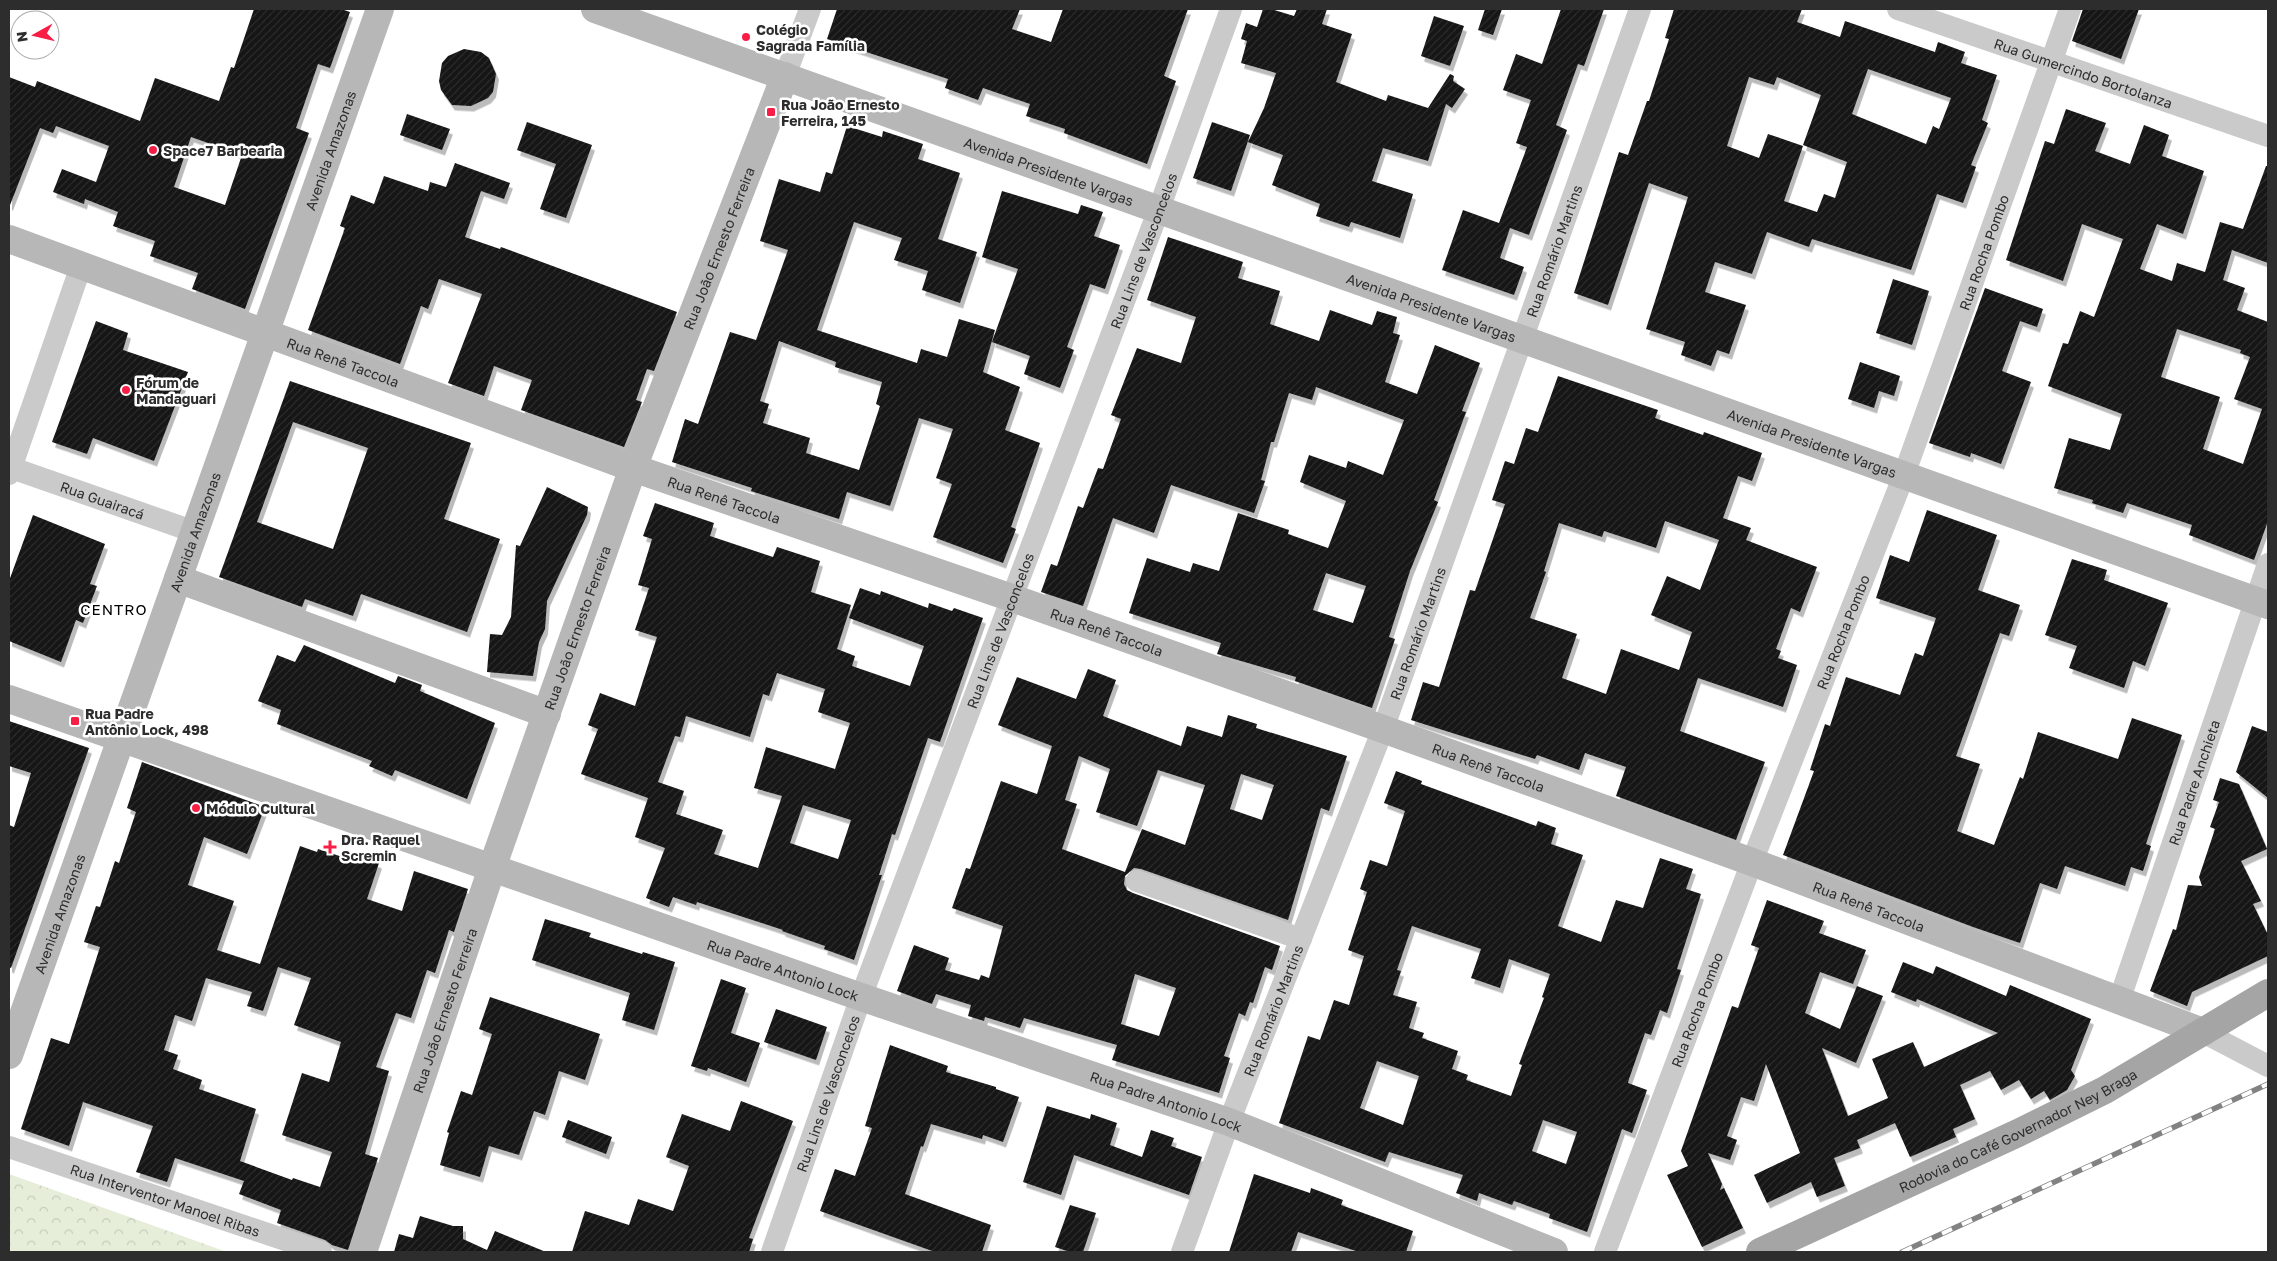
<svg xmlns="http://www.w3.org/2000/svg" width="2277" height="1261" font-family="'Golos Text',sans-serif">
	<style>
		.park { fill: url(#park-crowns) }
		.building { fill: url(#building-hatch); fill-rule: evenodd; filter: url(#shadow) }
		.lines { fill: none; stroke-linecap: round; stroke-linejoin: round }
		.street { stroke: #cacaca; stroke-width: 22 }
		.secondary { stroke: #b7b7b7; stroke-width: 28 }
		.primary { stroke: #a5a5a5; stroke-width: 28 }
		.rail-casing { stroke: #828282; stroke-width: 5.5 }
		.rail { stroke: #fff; stroke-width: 4; stroke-dasharray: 11; stroke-linecap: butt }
		.poi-dot { fill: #f71d45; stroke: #fff; stroke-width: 2 }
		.labels { text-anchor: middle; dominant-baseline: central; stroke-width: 5; stroke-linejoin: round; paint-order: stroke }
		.poi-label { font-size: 14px; font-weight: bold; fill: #2d2d2d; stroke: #fff; text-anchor: start }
		.street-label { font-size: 14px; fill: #2d2d2d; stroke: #fff }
		.neighbourhood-label { font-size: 15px; letter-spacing: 1px; fill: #000; stroke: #fff }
	</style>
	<defs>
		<pattern id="park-crowns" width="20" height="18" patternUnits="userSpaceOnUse" patternTransform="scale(1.25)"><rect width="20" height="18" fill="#e6edd9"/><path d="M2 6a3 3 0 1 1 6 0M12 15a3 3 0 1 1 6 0" fill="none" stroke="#c6ccbb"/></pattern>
		<pattern id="building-hatch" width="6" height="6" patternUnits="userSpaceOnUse" patternTransform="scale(1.25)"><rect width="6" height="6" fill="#141414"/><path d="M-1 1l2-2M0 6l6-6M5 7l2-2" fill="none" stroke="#2e2e2e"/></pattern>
		<filter id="shadow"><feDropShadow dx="3" dy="5.5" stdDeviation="0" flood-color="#0004"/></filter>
	</defs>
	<rect width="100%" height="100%" fill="#fff"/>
	<path class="park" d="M9 1174 227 1252H9Z"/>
	<path class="building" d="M254 9H341L350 12 330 68 318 64 296 128 309 133 245 309 192 289 198 273 150 256 155 241 113 226 118 212 85 199 84 204 53 192 62 169 96 182 109 146 56 126 53 133 40 128 10 205H9V77L35 87 37 81 140 121 155 78 219 101 231 67 234 68ZM191 137 242 155 225 205 174 187Z
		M837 9H1020L1012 29 1051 42 1063 9H1188L1164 76 1176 81 1147 164 1064 133 1065 129 1026 116 1030 104 983 88 978 100 945 88 948 79 827 39Z
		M1263 9H1271L1294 16 1297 9H1327L1322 24 1352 34 1336 82 1386 101 1388 95 1428 108 1450 74 1454 76 1453 81 1465 89 1452 108 1446 104 1428 161 1383 148 1372 181 1413 194 1400 238 1351 222 1349 227 1316 216 1320 204 1272 185 1283 155 1248 142 1264 108 1276 73 1241 63 1247 41 1241 39 1246 23 1257 27Z
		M1485 9H1502L1493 35 1478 30Z
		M1561 9H1604L1584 66 1578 64 1556 125 1567 130 1529 235 1510 228 1500 258 1524 267 1514 295 1442 270 1463 210 1499 223 1527 147 1516 143 1531 100 1503 90 1516 54 1542 64Z
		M1674 9H1802L1797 22 1840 37 1845 21 1935 52 1938 42 1965 52 1961 63 1997 75 1982 120 1988 123 1971 165 1976 167 1963 203 1937 194 1911 270 1812 239 1809 247 1767 232 1752 274 1715 262 1705 292 1746 305 1729 354 1717 350 1711 366 1681 355 1685 342 1646 329 1688 197 1649 183 1608 305 1574 293 1619 152 1628 155 1647 101H1649L1669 39 1665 38ZM1868 69 1951 98 1939 129 1933 126 1926 144 1852 114ZM1749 77 1774 85 1777 77 1821 95 1803 145 1847 162 1835 198 1824 194 1817 212 1784 201 1803 146 1768 134 1759 158 1727 146Z
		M2083 9H2139L2121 59 2072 41Z
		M1434 16 1464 26 1450 66 1421 56Z
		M464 49 481 52 489 58 496 74 493 92 488 98 471 106 452 105 441 90 439 81 442 63 448 56Z
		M2066 109 2106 123 2095 151 2130 164 2144 125 2169 135 2162 156 2204 171 2183 234 2157 224 2140 269 2172 281 2177 263 2205 272 2220 222 2243 229 2266 166H2268V263L2232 250 2223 280 2245 288 2237 310 2268 322V521L2254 560 2189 535 2192 525 2127 503 2123 513 2092 503 2093 500 2054 488 2069 438 2110 450 2122 414 2048 386 2063 343 2068 344 2080 311 2094 317 2123 239 2082 224 2063 281 2006 260 2045 141 2054 144ZM2177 329 2241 350 2240 353 2250 357 2234 399 2262 409 2243 464 2203 449 2220 397 2161 377Z
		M407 114 450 129 442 150 400 135Z
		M527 122 592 145 566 218 540 209 556 164 517 150Z
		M1212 122 1250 135 1231 191 1193 178Z
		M847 126 882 137 883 131 923 144 918 159 960 173 938 239 977 252 960 303 922 290 928 271 894 260 902 238 854 222 817 330 917 363 921 349 947 357 959 319 995 330 983 372 1020 387 1005 430 1040 443 1011 527 1016 529 1003 563 933 537 952 484 936 478 953 429 919 418 890 506 847 492 839 519 751 491 752 488 672 462 685 419 698 424 730 332 756 340 788 250 760 241 779 179 820 192 826 172 832 174ZM779 341 836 362 835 367 882 382 876 404 880 406 859 470 806 453 810 438 763 423 769 404 760 401Z
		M455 163 510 183 504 199 481 191 465 237 500 249 501 247 677 312 654 371 647 369 636 400 642 402 624 447 521 410 532 380 494 366 484 396 448 383 482 294 439 279 428 309 421 306 400 364 308 330 345 228 340 226 351 195 374 204 384 176 428 191 430 182 446 187Z
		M1002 191 1078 214 1081 205 1103 212 1094 236 1120 245 1105 289 1090 284 1067 347 1074 350 1060 388 1024 374 1030 356 992 342 1018 269 982 257Z
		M1168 237 1243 262 1238 278 1280 291 1270 324 1319 341 1330 310 1372 325 1377 311 1397 317 1393 333 1400 335 1385 382 1417 394 1435 345 1480 363 1462 411 1466 412 1434 500 1438 502 1410 571 1389 637 1395 639 1372 708 1295 681 1296 677 1217 654 1221 643 1129 613 1147 558 1190 572 1193 563 1219 571 1238 513 1289 530 1288 534 1328 548 1346 501 1300 482 1309 455 1346 468 1348 461 1383 475 1404 420 1316 387 1312 400 1289 393 1274 442H1271L1261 480 1265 481 1254 513 1171 485 1154 533 1113 518 1083 606 1041 592 1051 564 1057 566 1078 506 1083 508 1098 468 1103 469 1121 419 1111 415 1137 348 1181 363 1196 317 1147 300ZM1326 573 1366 586 1353 623 1313 610Z
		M1893 279 1929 291 1912 345 1876 333Z
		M1985 288 2043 309 2037 327 2020 321 2002 371 2031 382 2001 464 1971 453 1970 457 1929 443Z
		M96 321 128 333 123 350 188 372 154 461 93 438 87 454 52 442Z
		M1860 362 1900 376 1894 396 1879 391 1874 408 1848 399Z
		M1558 376 1658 410 1655 418 1703 435 1704 432 1762 453 1752 481 1738 476 1723 518 1751 528 1746 540 1817 567 1800 612 1791 608 1776 649 1781 651 1778 658 1797 665 1783 707 1698 678 1680 731 1765 762 1736 840 1616 796 1626 767 1585 753 1579 770 1537 755 1535 759 1411 720 1423 682 1439 687 1470 590 1475 591 1505 504 1492 500 1505 461 1514 464 1526 428 1538 432ZM1665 521 1719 540 1700 590 1667 576 1651 615 1692 632 1679 670 1621 649 1606 694 1562 678 1577 634 1530 618 1546 572 1544 571 1559 523 1602 537 1604 531 1656 548Z
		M290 381 471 443 444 519 500 539 467 632 361 594 353 616 305 599 302 607 219 577ZM293 422 368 448 333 549 257 522Z
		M547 487 588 507 587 515 547 601 545 629 539 642 533 676 487 672 490 634 502 635 511 617 516 545 520 546Z
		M655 503 714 523 710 536 773 557 777 547 820 561 811 592 851 605 837 649 855 656 852 666 910 686 924 646 849 618 860 588 880 595 881 591 928 608 929 603 952 611 954 608 983 618 940 742 928 738 895 835 892 834 879 875H882L854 960 824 949 825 946 782 931 783 930 697 902 696 905 673 897 669 907 646 898 665 848 635 837 648 798 581 774 598 729 588 725 600 693 635 706 657 637 635 630 649 588 638 585 652 539 643 536ZM777 673 825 689 818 712 850 723 835 769 766 747 754 788 782 796 758 868 714 854 723 830 676 814 684 791 658 782 675 736 680 737 686 716 750 737 763 694 769 696ZM803 805 851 820 838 859 790 843Z
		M1927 510 1997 535 1978 590 2020 605 2009 636 2000 633 1956 756 1980 764 1957 831 1994 845 2020 777 2023 779 2038 732 2118 759 2132 718 2182 735 2146 844 2151 846 2143 871 2131 867 2125 886 2065 866 2057 889 2040 883 2020 943 1973 927 1783 855 1814 771 1810 770 1825 724 1830 726 1846 677 1900 695 1915 653 1923 656 1936 618 1876 598 1890 555 1909 562Z
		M33 515 105 544 90 584 97 586 83 623 76 620 61 662 9 641V581Z
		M2072 559 2107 570 2104 580 2168 603 2145 666 2133 661 2124 688 2069 668 2077 646 2045 635Z
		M304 645 395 683 398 676 422 685 420 691 495 723 467 799 395 770 392 776 369 766 372 761 277 724 281 710 258 701 277 655 295 662Z
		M1088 669 1116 680 1103 716 1181 746 1187 726 1222 737 1228 715 1257 724 1256 728 1347 756 1329 811 1321 808 1288 920 1141 869 1134 868 1125 876 1124 884 1127 890 1133 893 1280 946 1272 970 1265 967 1253 1003 1250 1002 1245 1016 1239 1013 1224 1056 1230 1058 1219 1093 1112 1060 1117 1045 1024 1018 1020 1028 985 1017 984 1021 968 1016 971 1005 936 994 932 1004 897 991 914 945 949 958 945 970 979 980 981 975 989 978 1003 926 952 908 966 868 970 869 1001 781 1037 794 1052 746 998 725 1017 677 1076 699ZM1079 756 1110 769 1096 812 1137 826 1158 770 1205 785 1185 845 1142 829 1125 872 1062 849 1077 804 1065 800ZM1241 774 1274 785 1262 820 1230 809ZM1135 974 1176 988 1159 1036 1121 1024Z
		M9 721 89 748 11 968 9 967V825L14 827 31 773 9 766Z
		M2252 726 2268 732V798L2236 772Z
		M142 762 265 807 247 854 204 837 188 885 234 901 217 950 260 964 300 846 317 852 318 849 355 861 357 855 379 863 367 899 402 911 414 871 468 889 454 932 449 930 435 973 427 970 411 1018 396 1013 376 1067 389 1071 365 1154 378 1158 348 1250 332 1245 325 1240 277 1223 281 1210 239 1194 244 1181 175 1158 167 1182 136 1172 153 1126 83 1102 69 1146 21 1129 51 1038 69 1044 100 947 84 942 96 906 100 907 115 861 119 863 136 812 127 808ZM278 967 311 978 294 1025 341 1042 329 1082 302 1073 282 1135 332 1152 320 1187 293 1178 292 1180 240 1161 256 1109 199 1089 202 1080 173 1069 178 1055 164 1050 175 1015 192 1021 206 978 252 992 247 1006 263 1011Z
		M1396 771 1422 781 1421 784 1536 826 1538 821 1556 828 1551 844 1583 855 1558 926 1601 942 1616 900 1643 908 1660 858 1693 869 1686 889 1701 894 1677 969 1681 970 1667 1013 1660 1010 1651 1035 1645 1033 1629 1079 1628 1083 1647 1090 1632 1133 1622 1129 1587 1232 1549 1218 1550 1214 1514 1201 1512 1205 1479 1193 1477 1201 1456 1193 1463 1175 1389 1152 1385 1162 1279 1123 1308 1036 1320 1040 1334 1000 1349 1005 1364 956 1348 950 1367 892 1360 889 1370 860 1387 866 1405 811 1384 803ZM1412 926 1481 949 1471 978 1500 988 1509 959 1550 974 1542 997 1544 998 1519 1064 1522 1065 1511 1096 1466 1080 1468 1075 1452 1069 1458 1051 1422 1038 1424 1033 1409 1028 1417 1002 1393 995 1401 971 1397 970ZM1377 1061 1419 1076 1403 1125 1360 1108ZM1543 1120 1577 1132 1566 1164 1532 1151Z
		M2220 778 2239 784 2267 849 2241 861 2261 901 2253 904 2268 935V956L2192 992 2187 1006 2150 991 2173 929 2176 930 2188 885 2202 886 2199 877 2215 829 2210 827 2219 802 2213 800Z
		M1767 900 1824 921 1819 933 1866 950 1853 984 1820 972 1805 1013 1840 1029 1857 986 1883 996 1856 1063 1822 1048 1848 1116 1888 1098 1872 1059 1913 1042 1924 1067 1998 1033 1917 999 1916 1002 1891 992 1903 962 1933 974 1936 966 2006 996 2010 985 2091 1019 2071 1070 2075 1076 2067 1090 2050 1100 2044 1091 2031 1099 2019 1080 2001 1090 1990 1071 1960 1085 1975 1119 1953 1129 1956 1137 1910 1157 1895 1123 1857 1140 1860 1148 1834 1158 1845 1186 1817 1197 1811 1182 1767 1203 1754 1175 1800 1153 1766 1064 1754 1101 1741 1097 1727 1136 1737 1140 1730 1160 1708 1153 1722 1184 1720 1190 1724 1188 1743 1228 1702 1247 1667 1175 1688 1166 1681 1151 1732 1006 1738 1008 1759 948 1751 945Z
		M545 919 591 933 589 937 642 954 643 952 675 962 654 1030 622 1020 630 993 532 960Z
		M721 979 746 988 731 1033 760 1043 746 1082 708 1068 707 1071 691 1066Z
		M490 997 600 1034 585 1080 559 1071 545 1115 534 1111 519 1155 489 1146 480 1177 440 1165 449 1133 447 1132 461 1091 472 1095 492 1034 479 1029Z
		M776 1009 827 1027 816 1060 764 1042Z
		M890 1045 948 1066 946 1072 996 1087V1089L1019 1097 1003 1142 983 1135 982 1139 931 1124 923 1147 921 1146 905 1194 991 1225 982 1252H935L820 1211 835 1169 855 1176 872 1128 865 1126Z
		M741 1101 793 1121 749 1238 753 1239 749 1252H572L585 1211 629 1225 638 1199 673 1211 689 1166 666 1157 682 1114 730 1131Z
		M1047 1106 1090 1119 1091 1114 1117 1123 1110 1145 1142 1157 1151 1130 1174 1138 1171 1146 1202 1157 1189 1195 1074 1155 1061 1195 1023 1182Z
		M568 1120 612 1137 606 1154 562 1137Z
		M1254 1174 1310 1193 1311 1188 1343 1200 1341 1205 1413 1231 1406 1252H1359L1298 1232 1291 1252H1229Z
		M1070 1205 1096 1213 1083 1252H1070L1055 1247Z
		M420 1216 453 1226H463V1239L487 1250 495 1231 546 1252H394L399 1234 413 1238Z"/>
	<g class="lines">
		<g class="street">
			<path id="s1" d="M1898 9 2268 136"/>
			<path d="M785 76 810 9"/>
			<path id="s2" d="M9 467 195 532"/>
			<path d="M9 474 81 266"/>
			<path d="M1137 881 1301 939"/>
			<path id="s3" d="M2119 1001 2268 564"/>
			<path d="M2203 1032 2268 1066"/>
			<path id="s4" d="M9 1147 321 1252"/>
			<path id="s5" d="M772 1252 861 997 1159 209 1231 9"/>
			<path id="s6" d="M1182 1252 1229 1122 1383 729 1640 9"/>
			<path id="s7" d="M1605 1252 1752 862 1904 475 2070 9"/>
		</g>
		<g class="secondary">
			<path id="s8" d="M595 9 2268 605"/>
			<path id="s9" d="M9 239 633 468 1012 598 1383 729 1752 862 2203 1032"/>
			<path d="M178 579 547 714"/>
			<path id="s10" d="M9 699 861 997 1229 1122 1554 1252"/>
			<path id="s11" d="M9 1055 380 9"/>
			<path id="s12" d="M363 1252 492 868 633 468 785 76"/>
		</g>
		<path class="primary" id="s13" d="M1760 1252 2018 1133 2105 1090 2268 993"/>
		<g class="rail-casing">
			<path id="rail" d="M1902 1252 2268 1084"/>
		</g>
		<use href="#rail" class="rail"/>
	</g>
	<g class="poi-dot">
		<circle cx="746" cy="37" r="5"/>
		<rect x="766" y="107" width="10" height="10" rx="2.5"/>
		<circle cx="153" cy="150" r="5"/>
		<circle cx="126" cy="390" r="5"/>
		<rect x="70" y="716" width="10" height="10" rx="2.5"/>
		<circle cx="196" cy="808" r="5"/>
		<path d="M327.5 839.5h5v5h5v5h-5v5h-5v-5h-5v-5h5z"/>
	</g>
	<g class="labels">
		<g class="poi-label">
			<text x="756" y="29">Colégio<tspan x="756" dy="16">Sagrada Família</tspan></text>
			<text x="781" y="104">Rua João Ernesto<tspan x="781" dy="16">Ferreira, 145</tspan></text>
			<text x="163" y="150">Space7 Barbearia</text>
			<text x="136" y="382">Fórum de<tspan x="136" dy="16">Mandaguari</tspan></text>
			<text x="85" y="713">Rua Padre<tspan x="85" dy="16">Antônio Lock, 498</tspan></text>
			<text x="206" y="808">Módulo Cultural</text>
			<text x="341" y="839">Dra. Raquel<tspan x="341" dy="16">Scremin</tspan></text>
		</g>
		<g class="street-label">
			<text stroke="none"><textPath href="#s1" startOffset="196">Rua Gumercindo Bortolanza</textPath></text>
			<text stroke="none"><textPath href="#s11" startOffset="960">Avenida Amazonas</textPath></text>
			<text stroke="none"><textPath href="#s8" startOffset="482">Avenida Presidente Vargas</textPath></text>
			<text stroke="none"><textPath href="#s12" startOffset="1065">Rua João Ernesto Ferreira</textPath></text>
			<text stroke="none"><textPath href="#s5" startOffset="1068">Rua Lins de Vasconcelos</textPath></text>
			<text stroke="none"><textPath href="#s6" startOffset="1068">Rua Romário Martins</textPath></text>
			<text stroke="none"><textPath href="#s7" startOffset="1069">Rua Rocha Pombo</textPath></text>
			<text stroke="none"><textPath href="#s8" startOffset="888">Avenida Presidente Vargas</textPath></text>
			<text stroke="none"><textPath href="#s9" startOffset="356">Rua Renê Taccola</textPath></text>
			<text stroke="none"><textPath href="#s8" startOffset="1292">Avenida Presidente Vargas</textPath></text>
			<text stroke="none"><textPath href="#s2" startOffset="99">Rua Guairacá</textPath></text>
			<text stroke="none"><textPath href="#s9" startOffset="761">Rua Renê Taccola</textPath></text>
			<text stroke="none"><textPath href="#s11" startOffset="555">Avenida Amazonas</textPath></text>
			<text stroke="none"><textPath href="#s12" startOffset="660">Rua João Ernesto Ferreira</textPath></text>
			<text stroke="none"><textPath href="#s5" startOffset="662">Rua Lins de Vasconcelos</textPath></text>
			<text stroke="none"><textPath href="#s9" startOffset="1166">Rua Renê Taccola</textPath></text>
			<text stroke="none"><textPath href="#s7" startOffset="664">Rua Rocha Pombo</textPath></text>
			<text stroke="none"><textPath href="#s6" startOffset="662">Rua Romário Martins</textPath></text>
			<text stroke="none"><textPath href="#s9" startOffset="1571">Rua Renê Taccola</textPath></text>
			<text stroke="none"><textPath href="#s3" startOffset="231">Rua Padre Anchieta</textPath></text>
			<text stroke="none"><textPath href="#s9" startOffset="1976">Rua Renê Taccola</textPath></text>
			<text stroke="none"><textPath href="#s11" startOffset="150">Avenida Amazonas</textPath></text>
			<text stroke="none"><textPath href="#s10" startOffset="820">Rua Padre Antonio Lock</textPath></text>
			<text stroke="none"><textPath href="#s12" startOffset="255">Rua João Ernesto Ferreira</textPath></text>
			<text stroke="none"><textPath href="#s7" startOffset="259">Rua Rocha Pombo</textPath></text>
			<text stroke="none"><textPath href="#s6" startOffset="258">Rua Romário Martins</textPath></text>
			<text stroke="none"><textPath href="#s5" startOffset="168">Rua Lins de Vasconcelos</textPath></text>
			<text stroke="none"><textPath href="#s10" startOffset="1225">Rua Padre Antonio Lock</textPath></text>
			<text stroke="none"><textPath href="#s13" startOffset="285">Rodovia do Café Governador Ney Braga</textPath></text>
			<text stroke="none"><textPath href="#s4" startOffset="165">Rua Interventor Manoel Ribas</textPath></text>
		</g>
		<g class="neighbourhood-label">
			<text x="114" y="609">CENTRO</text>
		</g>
	</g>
	<rect width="2277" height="1261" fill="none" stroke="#2d2d2d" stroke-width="20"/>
	<g transform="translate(35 35) rotate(262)"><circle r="24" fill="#ffffff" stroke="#ababab"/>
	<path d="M0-4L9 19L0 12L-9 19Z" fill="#f71d45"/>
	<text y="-8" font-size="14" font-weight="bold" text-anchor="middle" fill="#2d2d2d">N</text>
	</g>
</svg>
